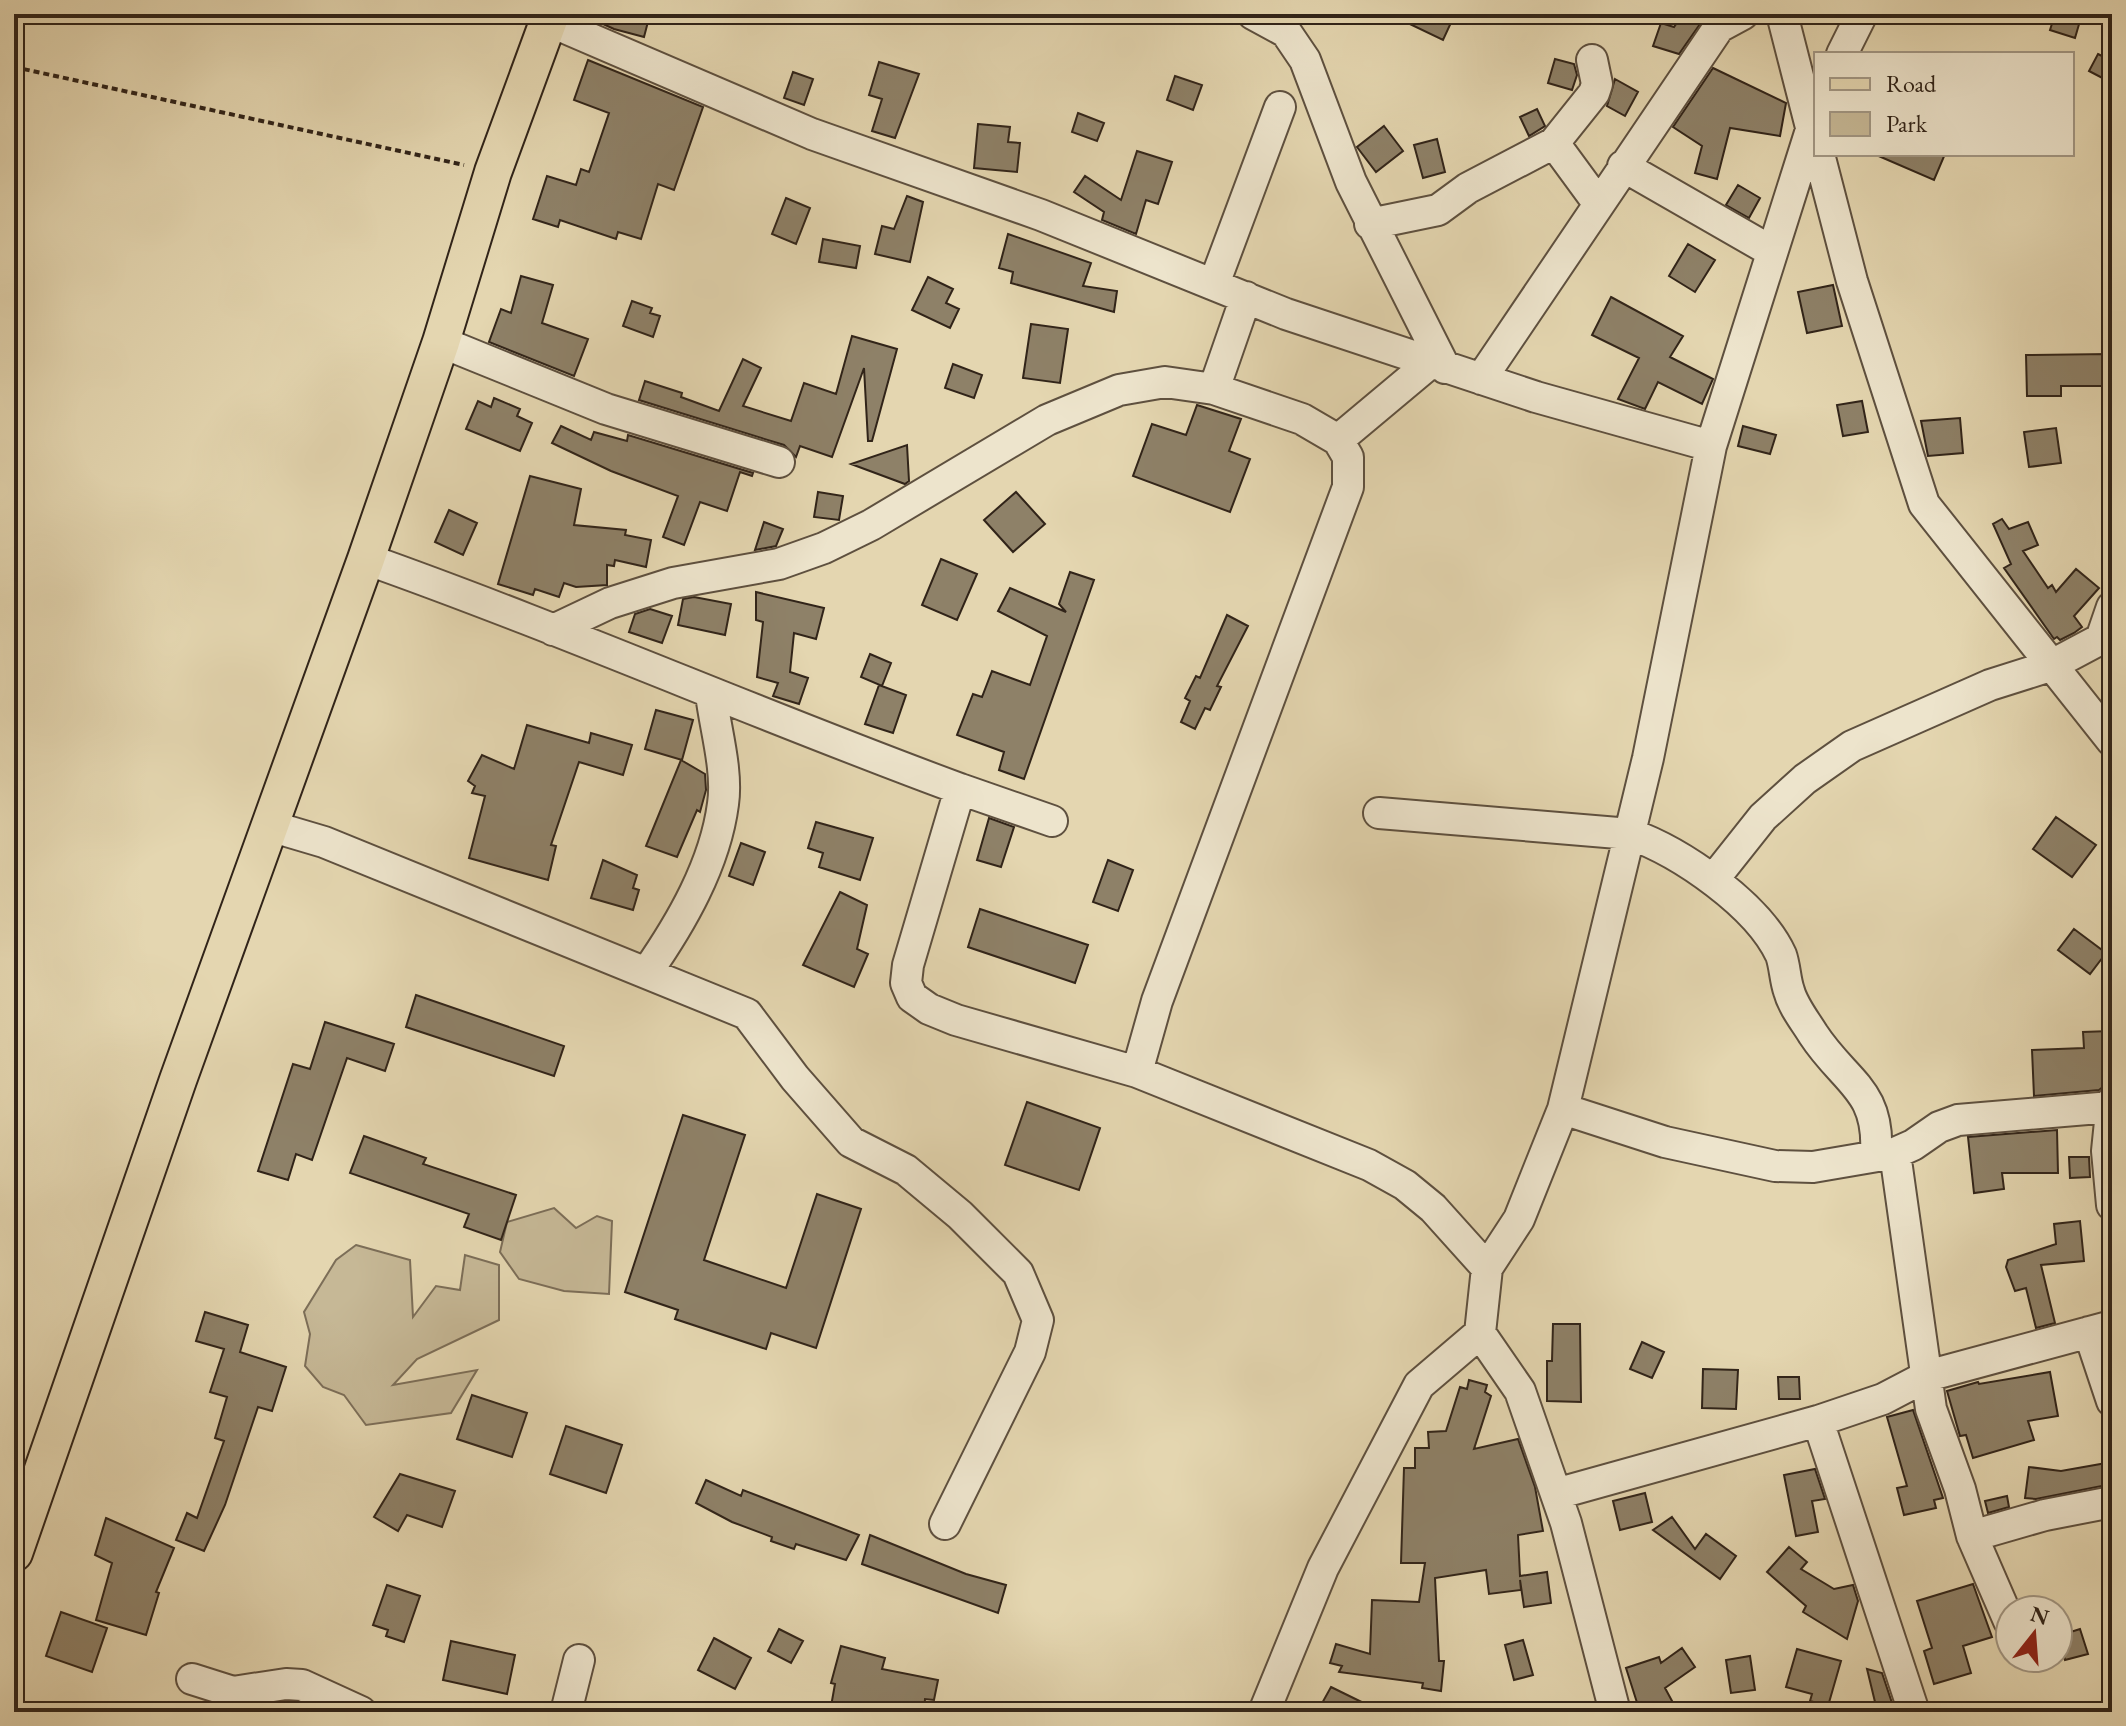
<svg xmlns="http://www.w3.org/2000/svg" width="2126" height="1726" font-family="'EB Garamond',serif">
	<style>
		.green { fill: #c6b896; stroke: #7c6e58; stroke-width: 2 }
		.building { fill: #8e8168; stroke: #312419; stroke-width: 2 }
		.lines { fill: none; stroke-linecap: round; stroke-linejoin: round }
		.minor-casing { stroke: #5e503f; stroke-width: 34 }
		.major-casing { stroke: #312419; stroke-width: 40 }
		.path { stroke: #312419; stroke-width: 4; stroke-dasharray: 6 4; stroke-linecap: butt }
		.minor { stroke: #ede4cc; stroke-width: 30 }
		.major { stroke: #e4d6b0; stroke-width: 36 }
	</style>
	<rect width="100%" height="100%" fill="#e4d6b0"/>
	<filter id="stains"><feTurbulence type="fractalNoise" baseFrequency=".0025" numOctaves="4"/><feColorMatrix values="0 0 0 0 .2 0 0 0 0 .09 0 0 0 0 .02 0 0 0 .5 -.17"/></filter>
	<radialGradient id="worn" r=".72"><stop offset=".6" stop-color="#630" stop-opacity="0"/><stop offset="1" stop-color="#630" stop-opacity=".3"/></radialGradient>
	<path class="green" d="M554 1208 576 1228 597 1216 612 1221 609 1294 564 1291 519 1279 500 1252 507 1222Z
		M356 1245 410 1260 413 1317 436 1286 460 1290 465 1255 499 1265V1320L417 1359 393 1385 477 1370 451 1413 366 1425 344 1395 323 1387 305 1366 310 1334 304 1312 336 1260Z"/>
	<path class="building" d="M581 14H650L644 37 614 29Z
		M1389 14H1455L1443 40Z
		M1683 14H1707L1679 54 1653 46 1661 23 1674 27Z
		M2055 14H2082L2075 38 2050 30Z
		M2098 54 2112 61V83L2089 71Z
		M1555 59 1574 64 1577 75 1572 90 1548 83Z
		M588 60 703 107 674 190 658 184 641 239 618 232 616 239 560 220 558 227 533 219 547 176 576 185 581 169 589 172 609 113 574 100Z
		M879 62 919 74 895 138 872 131 882 99 869 95Z
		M1713 68 1786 103 1780 136 1730 128 1717 179 1695 173 1702 146 1673 127Z
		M793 72 813 79 804 105 784 98Z
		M1175 76 1202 85 1193 110 1167 100Z
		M1615 79 1638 92 1625 116 1607 106Z
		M1537 109 1545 126 1529 136 1520 117Z
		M1078 113 1104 123 1097 141 1072 132Z
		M978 124 1010 127 1008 142 1020 143 1017 172 974 168Z
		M1384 126 1403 151 1376 172 1357 147Z
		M1437 139 1445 172 1423 178 1414 145Z
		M1137 151 1172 162 1158 204 1146 200 1136 234 1102 220 1104 212 1074 192 1085 176 1121 200Z
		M1874 154H1945L1934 180Z
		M1738 185 1760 198 1749 218 1726 205Z
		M907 196 923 202 910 262 875 254 882 226 894 229Z
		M786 198 810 208 796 244 772 234Z
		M1008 234 1091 263 1083 286 1117 291 1114 312 1011 283 1013 272 999 268Z
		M823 239 860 246 856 268 819 262Z
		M1688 244 1715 260 1695 292 1669 276Z
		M521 276 553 285 542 323 588 339 574 376 489 342 501 309 511 313Z
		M928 277 953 289 946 303 959 309 950 328 912 310Z
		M1833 285 1842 326 1807 333 1798 292Z
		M1611 297 1683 336 1670 357 1713 379 1702 404 1658 382 1645 409 1618 399 1639 358 1592 335Z
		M632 301 652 308 650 313 660 316 653 337 623 326Z
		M1031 324 1068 329 1060 383 1023 378Z
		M852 336 897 349 872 441H868L864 368 832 457 800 446 796 457 784 445 639 400 645 381 682 393 681 397 719 411 743 359 761 368 743 406 791 421 804 383 836 394Z
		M2109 354 2110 386H2061V396H2027L2026 355Z
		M953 364 982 375 974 398 945 388Z
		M494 398 520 409 517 416 532 423 520 451 466 429 478 401 491 407Z
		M1862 401 1868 432 1843 436 1837 405Z
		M1197 405 1241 419 1229 451 1250 459 1230 512 1133 476 1152 424 1186 435Z
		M1960 418 1963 453 1928 456 1921 421Z
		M561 426 591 440 594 432 627 441 628 435 753 473 752 476 740 472 727 511 700 502 684 545 663 537 678 496 611 471 552 443Z
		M1743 426 1776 435 1770 454 1738 446Z
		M2056 428 2061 463 2029 467 2024 432Z
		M907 445 909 481 905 484 851 464Z
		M530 476 581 489 574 525 626 530 625 535 651 540 646 567 615 560 614 566 607 565V585L576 587 564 583 559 597 535 589 533 595 498 584Z
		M818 492 843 496 839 520 814 517Z
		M1016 492 1045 524 1013 552 984 520Z
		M449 510 477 523 463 555 435 542Z
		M2002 519 2009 529 2028 522 2038 545 2023 551 2048 588 2052 585 2056 592 2076 569 2099 588 2074 616 2082 627 2074 633 2060 640 2057 637 2054 639 2004 568 2011 564 1993 524Z
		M764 522 783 529 776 546 755 550Z
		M941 559 977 574 957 620 922 605Z
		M1070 572 1094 580 1024 779 999 770 1004 752 957 735 973 694 982 697 992 671 1030 685 1047 636 998 611 1010 588 1066 612 1059 604Z
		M756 592 824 608 816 639 794 633 790 672 808 678 799 704 773 696 778 683 757 677 763 622 756 620Z
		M694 597 731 604 725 635 678 625 683 599Z
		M650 609 672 616 662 643 629 632 635 614Z
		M1227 615 1248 626 1217 686 1221 687 1210 710 1205 708 1195 729 1181 722 1190 701 1185 698 1196 676 1200 678Z
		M870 654 891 663 882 686 861 677Z
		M879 685 906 695 893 733 865 724Z
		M656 710 693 720 682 760 645 749Z
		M527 725 589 743 591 733 632 745 623 775 579 762 551 845 556 846 548 880 469 858 485 796 472 793 475 786 468 781 482 755 514 769Z
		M681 760 705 774 706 790 700 812 697 810 677 857 646 846Z
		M2056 817 2096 845 2072 877 2033 849Z
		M989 818 1014 827 1001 867 977 860Z
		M816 822 873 838 860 880 819 867 823 853 808 848Z
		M741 843 765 852 753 885 729 876Z
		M603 860 637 875 633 888 639 890 633 910 591 898Z
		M1108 860 1133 870 1118 911 1093 902Z
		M840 892 867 905 857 949 868 954 854 987 803 965Z
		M980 909 1088 945 1075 983 968 947Z
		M2074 929 2106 953 2090 974 2058 950Z
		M416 995 564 1046 554 1076 406 1027Z
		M325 1022 394 1044 385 1071 347 1058 312 1160 296 1154 288 1180 258 1171 293 1064 310 1069Z
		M2110 1031 2111 1056 2103 1057 2104 1086 2099 1090 2034 1096 2032 1050 2084 1048 2083 1032Z
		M1027 1102 1100 1128 1079 1190 1005 1165Z
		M683 1115 745 1135 704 1260 786 1288 817 1194 861 1209 816 1348 771 1333 766 1349 675 1319 678 1310 625 1292Z
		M2057 1130 2058 1173H2002L2004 1189 1974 1193 1968 1137Z
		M364 1136 426 1158 423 1164 516 1195 501 1240 464 1227 469 1214 350 1173Z
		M2069 1157H2089L2090 1177 2070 1178Z
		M2080 1221 2084 1261 2041 1265 2055 1323 2036 1328 2026 1288 2015 1291 2006 1267 2008 1260 2056 1244 2054 1224Z
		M205 1312 248 1325 240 1352 286 1367 272 1411 258 1407 225 1505 204 1551 176 1540 187 1513 197 1518 224 1441 215 1438 227 1397 210 1392 224 1349 196 1341Z
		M1553 1324H1580L1581 1402 1547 1401V1361H1552Z
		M1642 1342 1664 1352 1652 1378 1630 1369Z
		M1703 1369 1738 1370 1736 1409 1702 1408Z
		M2050 1372 2058 1416 2028 1421 2034 1440 1973 1458 1966 1435 1960 1436 1947 1391 1978 1382 1979 1384Z
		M1778 1377H1799L1800 1399H1779Z
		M1469 1380 1487 1385 1485 1392 1491 1396 1474 1449 1518 1439 1535 1487 1543 1531 1518 1535 1520 1576 1547 1572 1551 1603 1524 1607 1520 1580 1521 1590 1489 1594 1486 1570 1435 1578 1439 1661H1444L1441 1691 1422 1688 1423 1683 1339 1672 1342 1666 1330 1663 1336 1644 1370 1654 1372 1600 1419 1602 1425 1563H1401L1404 1468H1415V1448H1429L1428 1432 1446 1431 1460 1387 1467 1389Z
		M472 1395 527 1413 512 1457 457 1439Z
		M1913 1410 1943 1498 1934 1500 1936 1508 1904 1515 1897 1488 1907 1486 1887 1417Z
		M566 1426 622 1445 606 1493 550 1474Z
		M2112 1462V1484L2036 1499 2025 1498 2029 1467 2061 1471Z
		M1815 1469 1825 1499 1812 1501 1818 1532 1796 1536 1784 1475Z
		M400 1474 455 1491 442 1527 407 1515 398 1531 374 1517Z
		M706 1480 741 1496 743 1490 859 1535 846 1560 796 1544 794 1549 771 1541 772 1537 732 1522 696 1503Z
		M1645 1493 1652 1522 1620 1530 1613 1501Z
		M2007 1496 2009 1507 1988 1513 1985 1501Z
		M1672 1517 1695 1549 1706 1534 1736 1556 1720 1579 1653 1530Z
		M106 1518 174 1548 156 1592 159 1593 146 1635 96 1620 112 1563 95 1555Z
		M870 1535 966 1574 1006 1585 998 1613 862 1564Z
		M1789 1547 1807 1562 1801 1569 1834 1589 1853 1585 1858 1601 1847 1639 1803 1612 1806 1606 1767 1572Z
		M1973 1584 1992 1637 1963 1646 1971 1673 1934 1684 1924 1651 1932 1648 1917 1601Z
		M387 1585 420 1596 404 1642 386 1636 388 1630 373 1625Z
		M61 1612 107 1628 92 1672 46 1656Z
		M779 1629 803 1641 791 1663 768 1651Z
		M2080 1629 2088 1654 2065 1660 2058 1636Z
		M714 1638 751 1658 735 1689 698 1670Z
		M1523 1640 1533 1675 1514 1680 1505 1645Z
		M451 1641 515 1655 507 1694 443 1680Z
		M841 1646 885 1658 882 1669 938 1680 934 1700 925 1699 924 1712H830L835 1684 831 1683Z
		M1682 1648 1695 1667 1665 1688 1678 1712H1640L1626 1668 1659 1657 1661 1663Z
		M1797 1649 1841 1661 1828 1706 1810 1701 1812 1694 1786 1687Z
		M1750 1656 1755 1690 1731 1693 1726 1660Z
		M1867 1669 1882 1673 1892 1703 1876 1706Z
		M1331 1687 1382 1712H1334L1321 1705Z"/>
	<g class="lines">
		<g class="minor-casing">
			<path id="minor" d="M1253 14 1286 32 1305 60 1351 182 1445 368
				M1782 14 1813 135
				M549 21 812 134 1041 215 1286 314 1536 397 1711 446
				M1842 54 1862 14
				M1554 143 1598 203
				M1819 154 1852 281 1924 504 2112 741
				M1623 166 1771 251
				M1370 224 1438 210 1468 188 1554 143 1594 93 1597 84 1592 60
				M1214 284 1280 107
				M441 342 606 409 779 462
				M1481 379 1719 27 1743 14
				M1214 389 1246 297
				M366 559C566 630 761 716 960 789L908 965 906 983 912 997 929 1009 956 1020 1137 1072 1369 1165 1405 1185 1433 1208 1487 1268
				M553 630 610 603 673 583 779 564 824 548 871 525 1047 420 1119 390 1165 382 1214 389 1302 419 1338 440 1430 363
				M2101 639 2112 607
				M960 789 1052 821
				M1379 813 1630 834C1681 852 1758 905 1781 955 1785 966 1785 980 1789 991 1793 1006 1805 1021 1813 1034 1845 1083 1880 1089 1876 1154
				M270 826 324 842 747 1014 795 1078 851 1142 906 1170 960 1215 1018 1273 1038 1320 1030 1352 945 1524
				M1713 880 1763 817 1805 779 1852 746 1990 685 2050 666 2112 633
				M647 972C681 923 715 865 723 804 728 770 715 728 711 694
				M1137 1072 1157 1001 1348 487V457L1338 440
				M2112 1102 2107 1151 2112 1205
				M1563 1109 1665 1142 1775 1166 1813 1167 1895 1153 1913 1145 1939 1127 1958 1120 2111 1107
				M1895 1153 1931 1409 1960 1489 1972 1536 2009 1621
				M2089 1332 2112 1401
				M1480 1333 1520 1391 1566 1523 1615 1712
				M1818 1421 1914 1712
				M1556 1494 1818 1421 1883 1399 1927 1376 2112 1326
				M1972 1536 2045 1515 2112 1502
				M192 1679 233 1692 286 1684 302 1685 361 1712
				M566 1712 579 1660
				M1264 1712 1323 1568 1419 1385 1480 1333 1487 1268 1519 1219 1563 1109 1648 758 1711 446 1816 114"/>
		</g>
		<g class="major-casing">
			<path id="major" d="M14 1553 178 1080 366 559 441 342 493 172 551 14"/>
		</g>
		<path class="path" d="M14 67 464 165"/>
		<use href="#minor" class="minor"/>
		<use href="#major" class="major"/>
	</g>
	<rect width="2126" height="1726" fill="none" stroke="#e4d6b0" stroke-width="48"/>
	<rect x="16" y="16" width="2094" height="1694" fill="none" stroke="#312419" stroke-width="4"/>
	<rect x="24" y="24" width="2078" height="1678" fill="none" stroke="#312419" stroke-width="2"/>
	<rect x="1814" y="52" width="260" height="104" fill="#ede4cc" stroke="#a29784" stroke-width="2"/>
	<rect x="1830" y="78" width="40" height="12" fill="#e4d6b0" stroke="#a29784" stroke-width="2"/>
	<text x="1886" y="92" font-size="24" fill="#312419">Road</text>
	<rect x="1830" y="112" width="40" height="24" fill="#c6b896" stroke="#a29784" stroke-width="2"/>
	<text x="1886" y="132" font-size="24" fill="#312419">Park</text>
	<g transform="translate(2034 1634) rotate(17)"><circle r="38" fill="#ede4cc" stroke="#a29784" stroke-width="2"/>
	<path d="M0-6L14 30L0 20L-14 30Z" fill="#8f2418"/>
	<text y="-12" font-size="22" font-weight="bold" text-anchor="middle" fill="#312419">N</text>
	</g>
	<rect width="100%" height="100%" filter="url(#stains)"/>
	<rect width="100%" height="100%" fill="url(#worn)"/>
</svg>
